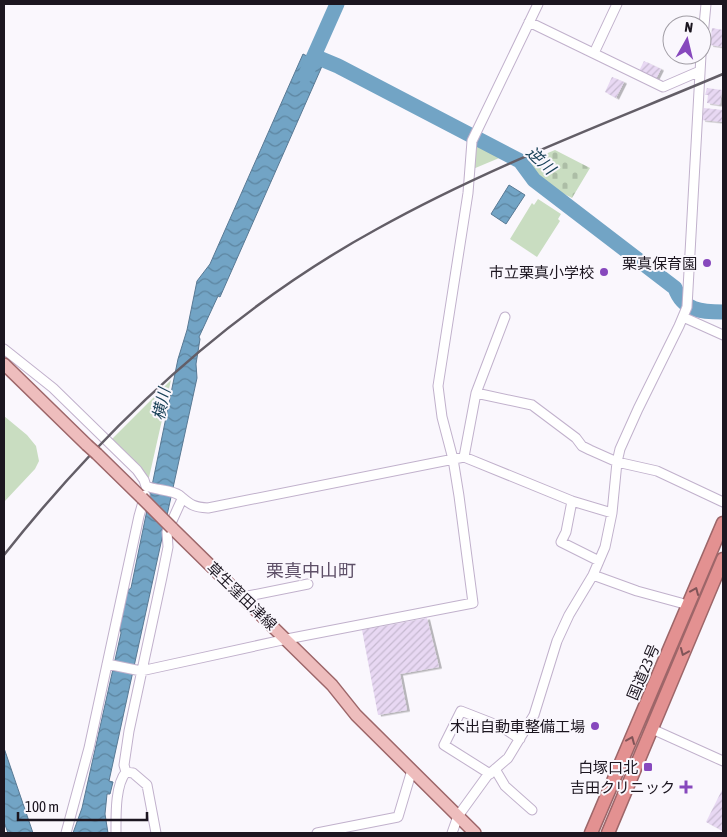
<svg xmlns="http://www.w3.org/2000/svg" width="727" height="837" font-family="'Asap Condensed','Noto Sans JP',sans-serif">
	<style>
		.green { fill: #c9ddc1 }
		.cemetery { fill: url(#cemetery-stones) }
		.water { fill: url(#water-waves); stroke: #587994 }
		.lines { fill: none; stroke-linecap: round; stroke-linejoin: round }
		.river { stroke: #72a4c5; stroke-width: 15 }
		.building { fill: url(#building-hatch); filter: url(#shadow) }
		.minor-casing { stroke: #c1b1cc; stroke-width: 11 }
		.major-casing { stroke: #9d6669; stroke-width: 14 }
		.highway-casing { stroke: #9d6669; stroke-width: 15 }
		.minor { stroke: #fff; stroke-width: 9 }
		.major { stroke: #eebdbd; stroke-width: 11 }
		.highway { stroke: #e39191; stroke-width: 12 }
		.rail { stroke: #635e67; stroke-width: 2.5 }
		.major-bridge-casing { stroke: #9d6669; stroke-width: 14; stroke-linecap: butt }
		.major-bridge { stroke: #eebdbd; stroke-width: 11 }
		.oneway { stroke: #805458 }
		.poi-dot { fill: #8748bd; stroke: #faf7fd; stroke-width: 2 }
		.labels { text-anchor: middle; dominant-baseline: central; stroke-width: 4; stroke-linejoin: round; paint-order: stroke }
		.poi-label { font-size: 15px; fill: #1c1620; stroke: #faf7fd; text-anchor: end }
		.street-label { font-size: 15px; fill: #1c1620; stroke: #faf7fd }
		.water-label { font-size: 16px; font-style: italic; fill: #133c53; stroke: #faf7fd }
		.quarter-label { font-size: 18px; fill: #5e5068; stroke: #faf7fd }
	</style>
	<defs>
		<pattern id="cemetery-stones" width="16" height="16" patternUnits="userSpaceOnUse" patternTransform="scale(1.25)"><rect width="16" height="16" fill="#c9ddc1"/><path d="M2 7V4a2 2 0 0 1 4 0v3zM10 15v-3a2 2 0 0 1 4 0v3z" fill="#acbda6"/></pattern>
		<pattern id="water-waves" width="16" height="10" patternUnits="userSpaceOnUse" patternTransform="scale(1.25)"><rect width="16" height="10" fill="#72a4c5"/><path d="M0 5q4-4 8 0t8 0" fill="none" stroke="#5d85a0"/></pattern>
		<pattern id="building-hatch" width="6" height="6" patternUnits="userSpaceOnUse" patternTransform="scale(1.25)"><rect width="6" height="6" fill="#e8d8f3"/><path d="M-1 1l2-2M0 6l6-6M5 7l2-2" fill="none" stroke="#c6b9d0"/></pattern>
		<filter id="shadow"><feDropShadow dx="3" dy="1.5" stdDeviation="0" flood-color="#0004"/></filter>
	</defs>
	<rect width="100%" height="100%" fill="#faf7fd"/>
	<path class="green" d="M475 141 504 156 473 169Z
		M538 199 561 214 558 219 560 221 537 257 510 239 532 203 534 205Z
		M171 380 148 482 112 439Z
		M4 416 27 435 36 446 39 461 35 469 4 502Z"/>
	<path class="cemetery" d="M555 150 590 168 572 198C555 189 534 182 526 162Z"/>
	<path class="water" d="M303 54 323 64 220 297 218 296 199 337 200 339 196 364 197 378 109 781 113 782 110 794H107L105 814 108 833H73L82 808 121 633 120 628 127 591 131 588 178 359 187 330 197 281 210 264Z
		M509 185 525 195 506 224 491 214Z
		M4 748 33 833H8L4 822Z"/>
	<g class="lines">
		<path class="river" d="M314 56 338 66 520 161 534 180 675 288C683 311 702 312 723 312
			M305 76 337 4"/>
	</g>
	<path class="building" d="M712 28 723 30V47L710 45Z
		M644 61 661 69 656 79 639 71Z
		M612 77 624 82 616 98 605 92Z
		M707 88 722 90 720 105 707 103 708 95H705Z
		M704 108 723 110 722 122 702 120Z
		M427 618 439 667 400 674 407 710 378 715 362 630Z
		M723 788V831L706 822Z"/>
	<g class="lines">
		<g class="minor-casing">
			<path id="minor" d="M529 22 663 87 700 71
				M702 47 706 4
				M594 53 617 4
				M683 317 723 335
				M4 349 53 388 137 470 144 480 146 486C155 490 172 490 179 495 190 504 192 507 208 508L464 457 572 501 612 513
				M476 393 532 405 576 438 582 446 590 450 617 462 657 471 723 502
				M464 457 476 393 505 317
				M572 501 566 532 561 542 599 561
				M593 575 637 591 681 603
				M243 597 308 584
				M107 664 141 671 287 639 473 603 459 496 453 459 442 417 438 386 468 193 472 141 538 4
				M652 729 723 761
				M495 769 505 786 532 810
				M126 772 124 765 129 731 162 577 168 547 167 532 182 499
				M490 774 444 745 461 711 502 727 520 739
				M66 833 89 748 139 516 145 495
				M116 833C116 816 115 785 126 772L133 773 147 785 156 833
				M317 833 398 817 412 770
				M452 833 458 816 487 776 508 758 534 715 557 641 569 615 593 575 605 547 612 513 617 462 620 449 638 409 679 326 687 307 701 55"/>
		</g>
		<g class="major-casing">
			<path id="major" d="M4 364 87 445
				M97 454 142 498
				M172 528 332 685 356 715 475 833"/>
		</g>
		<g class="highway-casing">
			<path id="highway" d="M591 833 723 523
				M608 833 723 559"/>
		</g>
		<use href="#minor" class="minor"/>
		<use href="#major" class="major"/>
		<use href="#highway" class="highway"/>
		<path class="rail" d="M4 555C107 425 231 309 377 229 488 167 607 123 723 74"/>
		<g class="major-bridge-casing">
			<path id="major-bridge" d="M87 445 97 454
				M142 498 172 528"/>
		</g>
		<use href="#major-bridge" class="major-bridge"/>
	</g>
	<defs><path id="oneway-chevron" d="M-2-3.5L2.5 0L-2 3.5" fill="none" stroke-width="1.6" stroke-linecap="round" stroke-linejoin="round" transform="scale(1.25)"/></defs>
	<g class="oneway">
		<use href="#oneway-chevron" transform="translate(695 591) rotate(-67)"/>
		<use href="#oneway-chevron" transform="translate(684 652) rotate(113)"/>
		<use href="#oneway-chevron" transform="translate(631 740) rotate(-67)"/>
	</g>
	<g class="poi-dot">
		<circle cx="707" cy="263" r="5"/>
		<circle cx="604" cy="272" r="5"/>
		<circle cx="595" cy="726" r="5"/>
		<rect x="643" y="762" width="10" height="10" rx="2.5"/>
		<path d="M683.5 779.5h5v5h5v5h-5v5h-5v-5h-5v-5h5z"/>
	</g>
	<g class="labels">
		<g class="poi-label">
			<text x="697" y="263">栗真保育園</text>
			<text x="594" y="272">市立栗真小学校</text>
			<text x="585" y="726">木出自動車整備工場</text>
			<text x="638" y="767">白塚口北</text>
			<text x="675" y="787">吉田クリニック</text>
		</g>
		<g class="street-label">
			<text transform="translate(242 596) rotate(44)">草生窪田津線</text>
			<text transform="translate(643 672) rotate(-67)">国道23号</text>
		</g>
		<g class="water-label">
			<text transform="translate(541 160) rotate(43)">逆川</text>
			<text transform="translate(161 404) rotate(-78)">横川</text>
		</g>
		<g class="quarter-label">
			<text x="311" y="570">栗真中山町</text>
		</g>
	</g>
	<rect width="727" height="837" fill="none" stroke="#1c1620" stroke-width="10"/>
	<g transform="translate(687 40) rotate(8)"><circle r="24" fill="#faf7fd" stroke="#a19da5"/>
	<path d="M0-4L9 19L0 12L-9 19Z" fill="#8748bd"/>
	<text y="-8" font-size="14" font-weight="bold" text-anchor="middle" fill="#1c1620">N</text>
	</g>
	<path d="M18 812v8h129v-8" fill="none" stroke="#1c1620" stroke-width="2.5"/>
	<text x="25" y="812" font-size="15" fill="#1c1620" stroke="#faf7fd" stroke-width="4" paint-order="stroke">100 m</text>
</svg>
